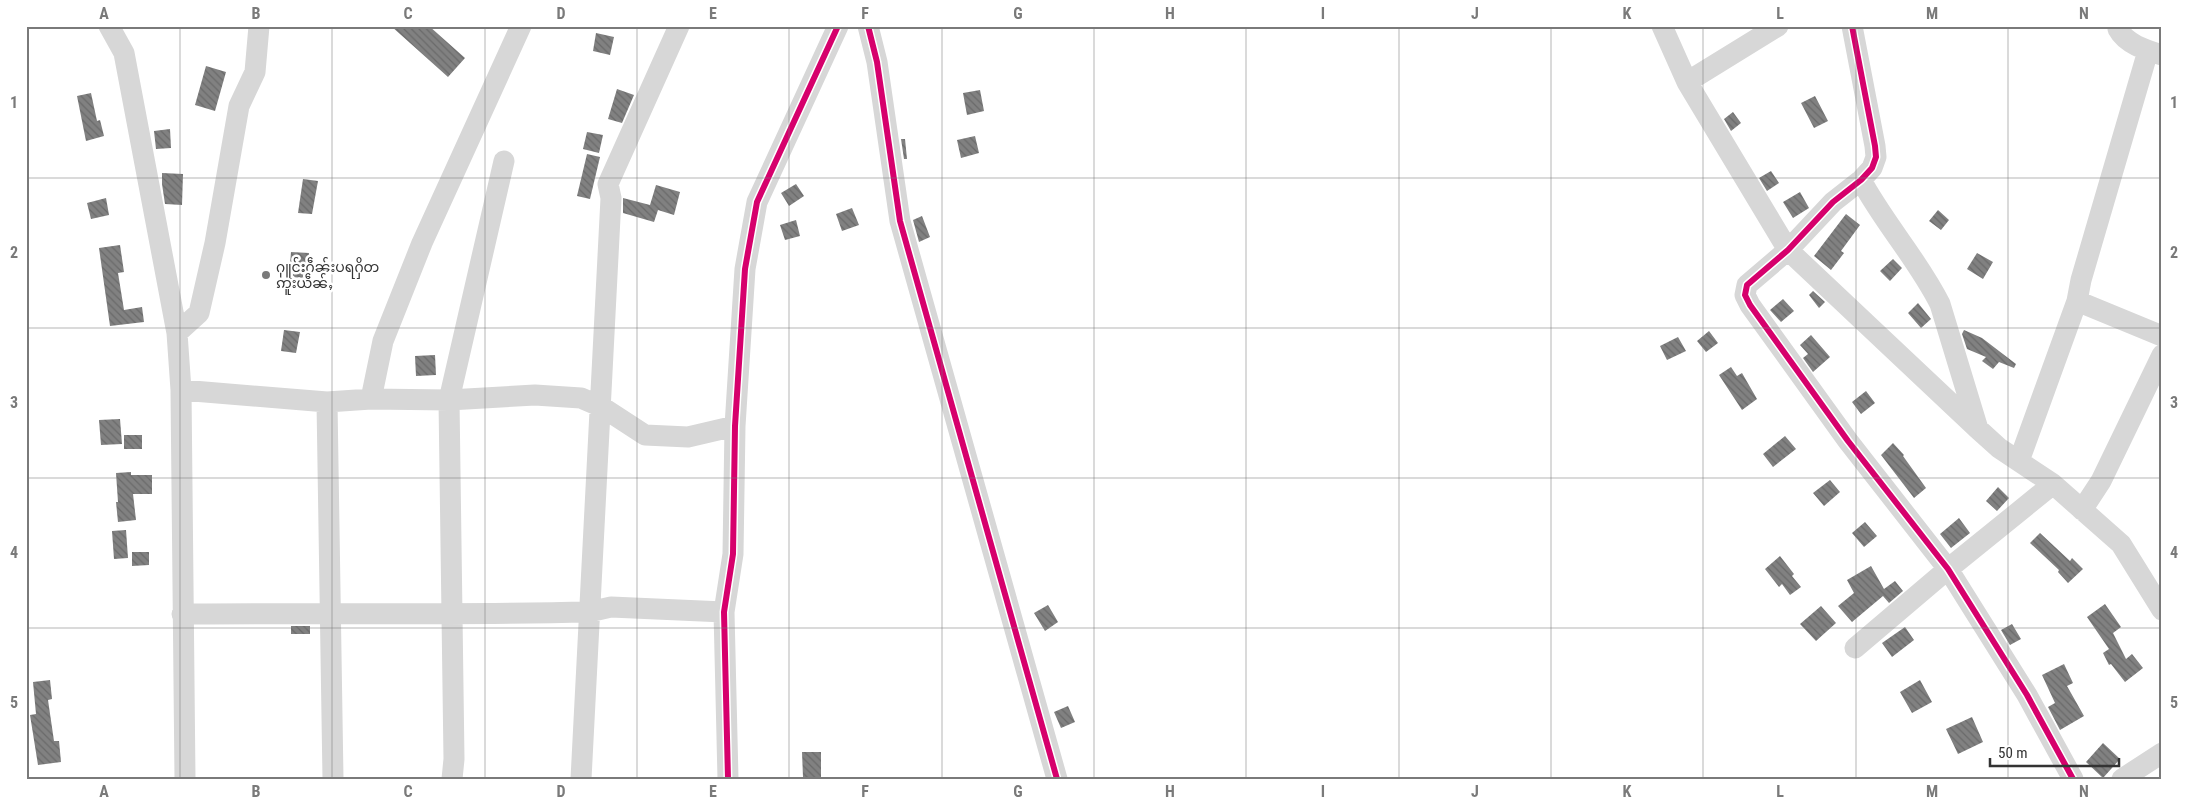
<svg xmlns="http://www.w3.org/2000/svg" width="2188" height="805" font-family="'Roboto Condensed','Noto Sans Myanmar',sans-serif">
	<style>
		.building { fill: url(#building-back-hatch) }
		.lines { fill: none; stroke-linecap: round; stroke-linejoin: round }
		.minor { stroke: #d7d7d7; stroke-width: 21 }
		.cycleway-casing { stroke: #fff; stroke-width: 9 }
		.cycleway { stroke: #d6006c; stroke-width: 6 }
		.grid { fill: none; stroke: #7a7a7a; stroke-width: 1; stroke-opacity: 0.55 }
		.poi-dot { fill: #7a7a7a; stroke: #fff; stroke-width: 2 }
		.labels { text-anchor: middle; dominant-baseline: central; stroke-width: 5; stroke-linejoin: round; paint-order: stroke }
		.poi-label { font-size: 14px; fill: #333; stroke: #fff; text-anchor: start }
		.neatline { fill: none; stroke: #7a7a7a; stroke-width: 2 }
		.grid-label { font-size: 16px; text-anchor: middle; font-weight: bold; fill: #7a7a7a }
	</style>
	<defs>
		<pattern id="building-back-hatch" width="6" height="6" patternUnits="userSpaceOnUse" patternTransform="scale(1.25)"><rect width="6" height="6" fill="#818181"/><path d="M-1 5l2 2M0 0l6 6M5-1l2 2" fill="none" stroke="#6a6a6a"/></pattern>
	</defs>
	<rect width="100%" height="100%" fill="#fff"/>
	<path class="building" d="M391 26H429L465 58 448 77Z
		M596 33 614 37 610 55 593 51Z
		M206 66 226 72 215 111 195 105Z
		M617 89 634 95 622 123 608 119Z
		M980 90 984 111 967 115 963 93Z
		M91 93 97 121 100 120 104 136 86 141 77 96Z
		M1815 96 1828 121 1814 128 1801 103Z
		M1733 112 1741 123 1731 131 1724 119Z
		M170 129 171 148 156 149 154 131Z
		M587 132 603 135 599 153 583 149Z
		M975 136 979 153 961 158 957 140Z
		M901 139H905L907 159H904Z
		M587 154 600 157 590 199 577 196Z
		M1771 171 1779 183 1767 191 1759 178Z
		M162 173 183 174 182 205 165 204 162 184Z
		M303 179 318 181 312 214 298 213Z
		M796 184 804 196 789 206 781 193Z
		M656 185 680 192 674 215 658 210 654 222 623 213V198L650 205Z
		M1800 192 1809 208 1793 218 1783 202Z
		M106 198 109 215 91 219 87 203Z
		M852 208 859 225 842 231 836 214Z
		M1938 210 1949 220 1941 230 1929 221Z
		M1846 214 1860 225 1841 251 1844 253 1831 270 1814 256Z
		M922 216 930 237 919 242 913 220Z
		M796 220 800 236 785 240 780 225Z
		M120 245 124 272 118 273 124 310 142 307 144 322 110 326 99 248Z
		M291 252 309 253 308 278 289 277Z
		M1977 253 1993 262 1983 279 1967 269Z
		M1893 259 1902 268 1890 281 1880 271Z
		M1813 291 1825 302 1819 308 1809 295Z
		M1783 299 1794 311 1781 322 1770 310Z
		M1918 303 1931 319 1921 328 1908 313Z
		M284 330 300 332 296 353 281 351Z
		M1964 330 1982 338 2016 364 2014 368 1999 362 1993 369 1982 361 1986 357 1967 349 1962 334Z
		M1709 331 1718 343 1706 352 1697 341Z
		M1811 335 1830 357 1813 372 1803 358 1808 354 1800 345Z
		M1678 337 1686 351 1667 360 1660 346Z
		M435 355 436 375 416 376 415 356Z
		M1731 367 1737 376 1742 373 1757 399 1742 410 1719 375Z
		M1866 391 1875 403 1861 414 1852 402Z
		M120 419 122 444 101 445 99 420Z
		M124 435H142V449H124Z
		M1785 436 1796 449 1773 467 1763 454Z
		M1893 443 1904 455 1903 456 1926 488 1914 498 1881 455Z
		M131 472V475H152V494H133L136 520 118 522 116 502H118L116 473Z
		M1830 480 1840 492 1824 506 1813 493Z
		M1998 487 2009 498 1997 511 1986 501Z
		M1959 518 1970 533 1951 548 1940 534Z
		M1865 522 1877 536 1864 547 1852 533Z
		M126 530 128 558 114 559 112 531Z
		M2040 533 2070 561 2072 558 2083 569 2068 583 2058 572 2059 570 2030 543Z
		M132 552H149V565L132 566Z
		M1780 556 1794 574 1792 576 1801 587 1790 595 1782 584 1779 587 1765 569Z
		M1871 566 1884 589 1895 581 1903 591 1889 603 1883 596 1852 622 1838 606 1854 593 1847 580Z
		M2105 604 2121 627 2113 633 2126 659 2132 654 2143 668 2125 682 2111 664 2109 665 2103 653 2109 649 2087 617Z
		M1048 605 1058 622 1045 631 1034 613Z
		M1821 606 1836 623 1816 641 1800 624Z
		M2012 624 2021 639 2010 645 2001 630Z
		M291 626H310V634H291Z
		M1905 627 1914 640 1892 657 1882 643Z
		M2064 664 2073 683 2067 686 2084 716 2060 730 2048 707 2055 703 2042 675Z
		M50 680 52 699 48 700 54 741H59L61 762 38 765 30 715 36 714 33 682Z
		M1920 680 1932 702 1912 713 1900 692Z
		M1068 706 1075 722 1061 728 1054 712Z
		M1972 717 1983 742 1958 754 1946 729Z
		M2103 743 2120 759 2103 778 2086 762Z
		M802 752H821V777H803Z"/>
	<g class="lines">
		<path class="minor" d="M109 26 124 53 177 333 181 390 185 779
			M868 26 877 62 900 221 1057 779
			M1662 26 1687 82 1788 250 1978 429 1999 448 2053 484 2121 544 2162 610
			M1852 26 1875 146 1876 157 1872 168 1861 180 1833 202 1788 250 1747 285 1745 295 1750 305 1848 441 1948 569 2027 695 2073 779
			M2119 26 2118 29C2126 44 2146 50 2162 55
			M2148 51 2081 280 2077 301 2162 336
			M1687 82 1778 26
			M1861 180C1884 223 1918 260 1940 304L1978 429
			M177 333 199 313 215 243 239 106 255 72 259 26
			M181 390 327 402 371 399 449 400 535 395 581 398 602 407 645 435 688 437 735 426
			M371 399 383 341 422 243 521 26
			M327 402 333 779
			M2019 461 2077 301
			M2082 510 2101 481 2162 355
			M182 614C318 613 453 615 589 612L611 607 724 612
			M1855 648 1948 569 2053 484
			M452 779 454 759 449 400 504 161
			M581 779 611 198 608 184 679 26
			M728 779 724 612 733 554 735 426 745 269 757 202 838 26
			M2122 779 2162 753"/>
		<g class="cycleway-casing">
			<path id="cycleway" d="M868 26 877 62 900 221 1057 779
				M1852 26 1875 146 1876 157 1872 168 1861 180 1833 202 1788 250 1747 285 1745 295 1750 305 1848 441 1948 569 2027 695 2073 779
				M728 779 724 612 733 554 735 426 745 269 757 202 838 26"/>
		</g>
		<use href="#cycleway" class="cycleway"/>
	</g>
	<path class="grid" d="M180 26V779M332 26V779M485 26V779M637 26V779M789 26V779M942 26V779M1094 26V779M1246 26V779M1399 26V779M1551 26V779M1703 26V779M1856 26V779M2008 26V779M26 178H2162M26 328H2162M26 478H2162M26 628H2162"/>
	<circle class="poi-dot" cx="266" cy="275" r="5"/>
	<g class="labels">
		<g class="poi-label">
			<text x="276" y="267">ႁူင်းႁဵၼ်းပရႁိတ<tspan x="276" dy="16">ဢူးယဵၼ်ႇ</tspan></text>
		</g>
	</g>
	<rect width="2188" height="805" fill="none" stroke="#ffffff" stroke-width="55"/>
	<path d="M1990 758v8h129v-8" fill="none" stroke="#333333" stroke-width="2.5"/>
	<text x="1998" y="758" font-size="15" fill="#333333" stroke="#ffffff" stroke-width="4" paint-order="stroke">50 m</text>
	<rect x="28" y="28" width="2132" height="750" class="neatline"/>
	<g class="grid-label">
		<text x="104" y="19">A</text>
		<text x="256" y="19">B</text>
		<text x="408" y="19">C</text>
		<text x="561" y="19">D</text>
		<text x="713" y="19">E</text>
		<text x="865" y="19">F</text>
		<text x="1018" y="19">G</text>
		<text x="1170" y="19">H</text>
		<text x="1323" y="19">I</text>
		<text x="1475" y="19">J</text>
		<text x="1627" y="19">K</text>
		<text x="1780" y="19">L</text>
		<text x="1932" y="19">M</text>
		<text x="2084" y="19">N</text>
		<text x="14" y="108">1</text>
		<text x="2174" y="108">1</text>
		<text x="14" y="258">2</text>
		<text x="2174" y="258">2</text>
		<text x="14" y="408">3</text>
		<text x="2174" y="408">3</text>
		<text x="14" y="558">4</text>
		<text x="2174" y="558">4</text>
		<text x="14" y="708">5</text>
		<text x="2174" y="708">5</text>
		<text x="104" y="797">A</text>
		<text x="256" y="797">B</text>
		<text x="408" y="797">C</text>
		<text x="561" y="797">D</text>
		<text x="713" y="797">E</text>
		<text x="865" y="797">F</text>
		<text x="1018" y="797">G</text>
		<text x="1170" y="797">H</text>
		<text x="1323" y="797">I</text>
		<text x="1475" y="797">J</text>
		<text x="1627" y="797">K</text>
		<text x="1780" y="797">L</text>
		<text x="1932" y="797">M</text>
		<text x="2084" y="797">N</text>
	</g>
</svg>
